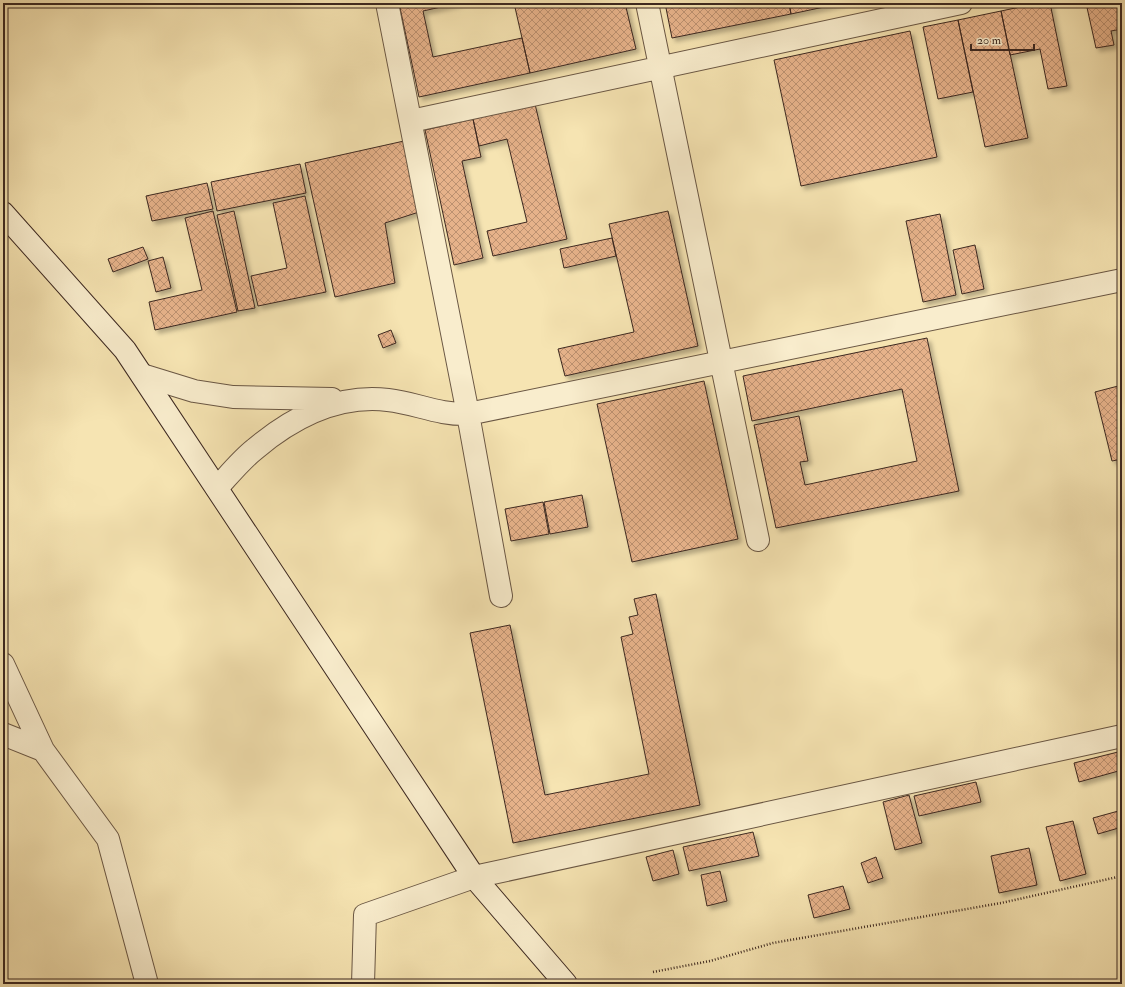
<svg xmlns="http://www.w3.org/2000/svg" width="1125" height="987" font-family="'IM FELL Double Pica',serif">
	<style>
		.building { fill: url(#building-cross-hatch); stroke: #3c2820; filter: url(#shadow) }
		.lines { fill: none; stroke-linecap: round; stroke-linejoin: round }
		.street-casing { stroke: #6a5744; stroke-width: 24 }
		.secondary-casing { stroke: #3c2820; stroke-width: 24 }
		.path { stroke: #3c2820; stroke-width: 2.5; stroke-dasharray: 1 2; stroke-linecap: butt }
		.street { stroke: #f9edcd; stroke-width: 22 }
		.secondary { stroke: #f9edcd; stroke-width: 22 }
	</style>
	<defs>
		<pattern id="building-cross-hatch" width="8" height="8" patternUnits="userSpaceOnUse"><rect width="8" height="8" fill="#e6b28a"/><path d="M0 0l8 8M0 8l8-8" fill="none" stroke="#bc9170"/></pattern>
		<filter id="shadow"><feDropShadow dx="3.5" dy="3.5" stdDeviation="2" flood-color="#0004"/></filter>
	</defs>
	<rect width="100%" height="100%" fill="#f6e4b2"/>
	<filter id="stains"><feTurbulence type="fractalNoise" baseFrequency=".005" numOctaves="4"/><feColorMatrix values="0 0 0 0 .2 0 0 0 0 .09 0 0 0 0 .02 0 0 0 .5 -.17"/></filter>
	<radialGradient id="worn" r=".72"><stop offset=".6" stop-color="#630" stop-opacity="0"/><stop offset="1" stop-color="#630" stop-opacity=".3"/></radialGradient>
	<path class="building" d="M399 3H459L423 11 433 57 522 38 530 73 419 97Z
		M514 3H625L636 49 530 73Z
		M665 3H789L791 14 672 38Z
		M789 3H843L791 14Z
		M1039 3H1050L1067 86 1048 89 1040 49 1010 55 1001 11Z
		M1086 3H1122V29L1111 31 1114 45 1096 48Z
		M1001 11 1028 138 985 147 958 20Z
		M958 20 973 92 938 99 923 27Z
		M910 31 937 157 801 186 774 60Z
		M535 104 567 239 493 256 487 231 527 222 507 139 479 146 473 119Z
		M473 119 481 157 462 161 483 258 454 265 425 130Z
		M404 141 419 212 385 223 395 283 335 297 305 163Z
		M300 164 306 193 217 211 211 182Z
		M207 183 213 209 152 221 146 196Z
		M305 196 326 292 258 306 251 276 287 268 273 203Z
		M213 211 237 312 155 330 149 302 202 290 185 218Z
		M234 211 255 308 238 311 217 215Z
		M668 211 698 346 565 376 558 349 634 332 609 224Z
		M940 214 956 295 923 302 906 221Z
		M612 238 616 256 564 268 560 249Z
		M975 245 984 289 962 294 953 250Z
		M143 247 148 259 113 272 108 259Z
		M163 257 171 288 156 292 148 261Z
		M391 330 396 343 383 348 378 335Z
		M927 338 959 491 776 528 754 425 799 416 808 461 800 462 805 485 917 461 902 389 752 421 743 376Z
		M704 381 738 539 632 562 597 404Z
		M1122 385V459L1112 461 1095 392Z
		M582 495 588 527 550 534 544 502Z
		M543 502 549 534 511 541 505 509Z
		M656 594 700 805 513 843 470 633 510 625 545 795 649 774 621 637 633 634 629 617 638 615 634 599Z
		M1122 751V770L1079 782 1074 763Z
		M976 782 981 802 919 816 914 796Z
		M909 795 922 843 895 850 883 802Z
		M1122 810V827L1098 834 1093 818Z
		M1073 821 1086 874 1060 881 1046 827Z
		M753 832 759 856 689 871 683 847Z
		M1029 848 1037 885 999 893 991 856Z
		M673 850 679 874 653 881 646 857Z
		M876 857 883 878 868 883 861 863Z
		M720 871 727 901 707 906 701 875Z
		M843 886 850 909 814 918 808 895Z"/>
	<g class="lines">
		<g class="street-casing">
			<path id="street" d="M387 3 468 414 501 596
				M647 3 758 540
				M411 121 961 3
				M142 375 194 391 233 397 332 399
				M217 488C229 475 241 460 255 449 293 417 337 394 388 400 416 403 438 415 468 414L1122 280
				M3 664 43 750 108 839 147 984
				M3 734 43 750
				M363 984 365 915 474 877 1122 736"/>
		</g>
		<g class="secondary-casing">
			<path id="secondary" d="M3 213 125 350 474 877 566 984"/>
		</g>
		<path class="path" d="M653 972 710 961 773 943 1001 903 1122 876"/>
		<use href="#street" class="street"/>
		<use href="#secondary" class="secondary"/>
	</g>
	<rect width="1125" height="987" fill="none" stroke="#f6e4b2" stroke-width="16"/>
	<rect x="4" y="4" width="1117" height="979" fill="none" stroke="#3c2820" stroke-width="2"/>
	<rect x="8" y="8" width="1109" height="971" fill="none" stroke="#3c2820"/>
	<path d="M971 44v6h63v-6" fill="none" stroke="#3c2820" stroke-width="2"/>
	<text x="977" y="44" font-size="12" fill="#3c2820" stroke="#f9edcd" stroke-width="3" paint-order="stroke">20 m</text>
	<rect width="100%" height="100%" filter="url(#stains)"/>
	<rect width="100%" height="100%" fill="url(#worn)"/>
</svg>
